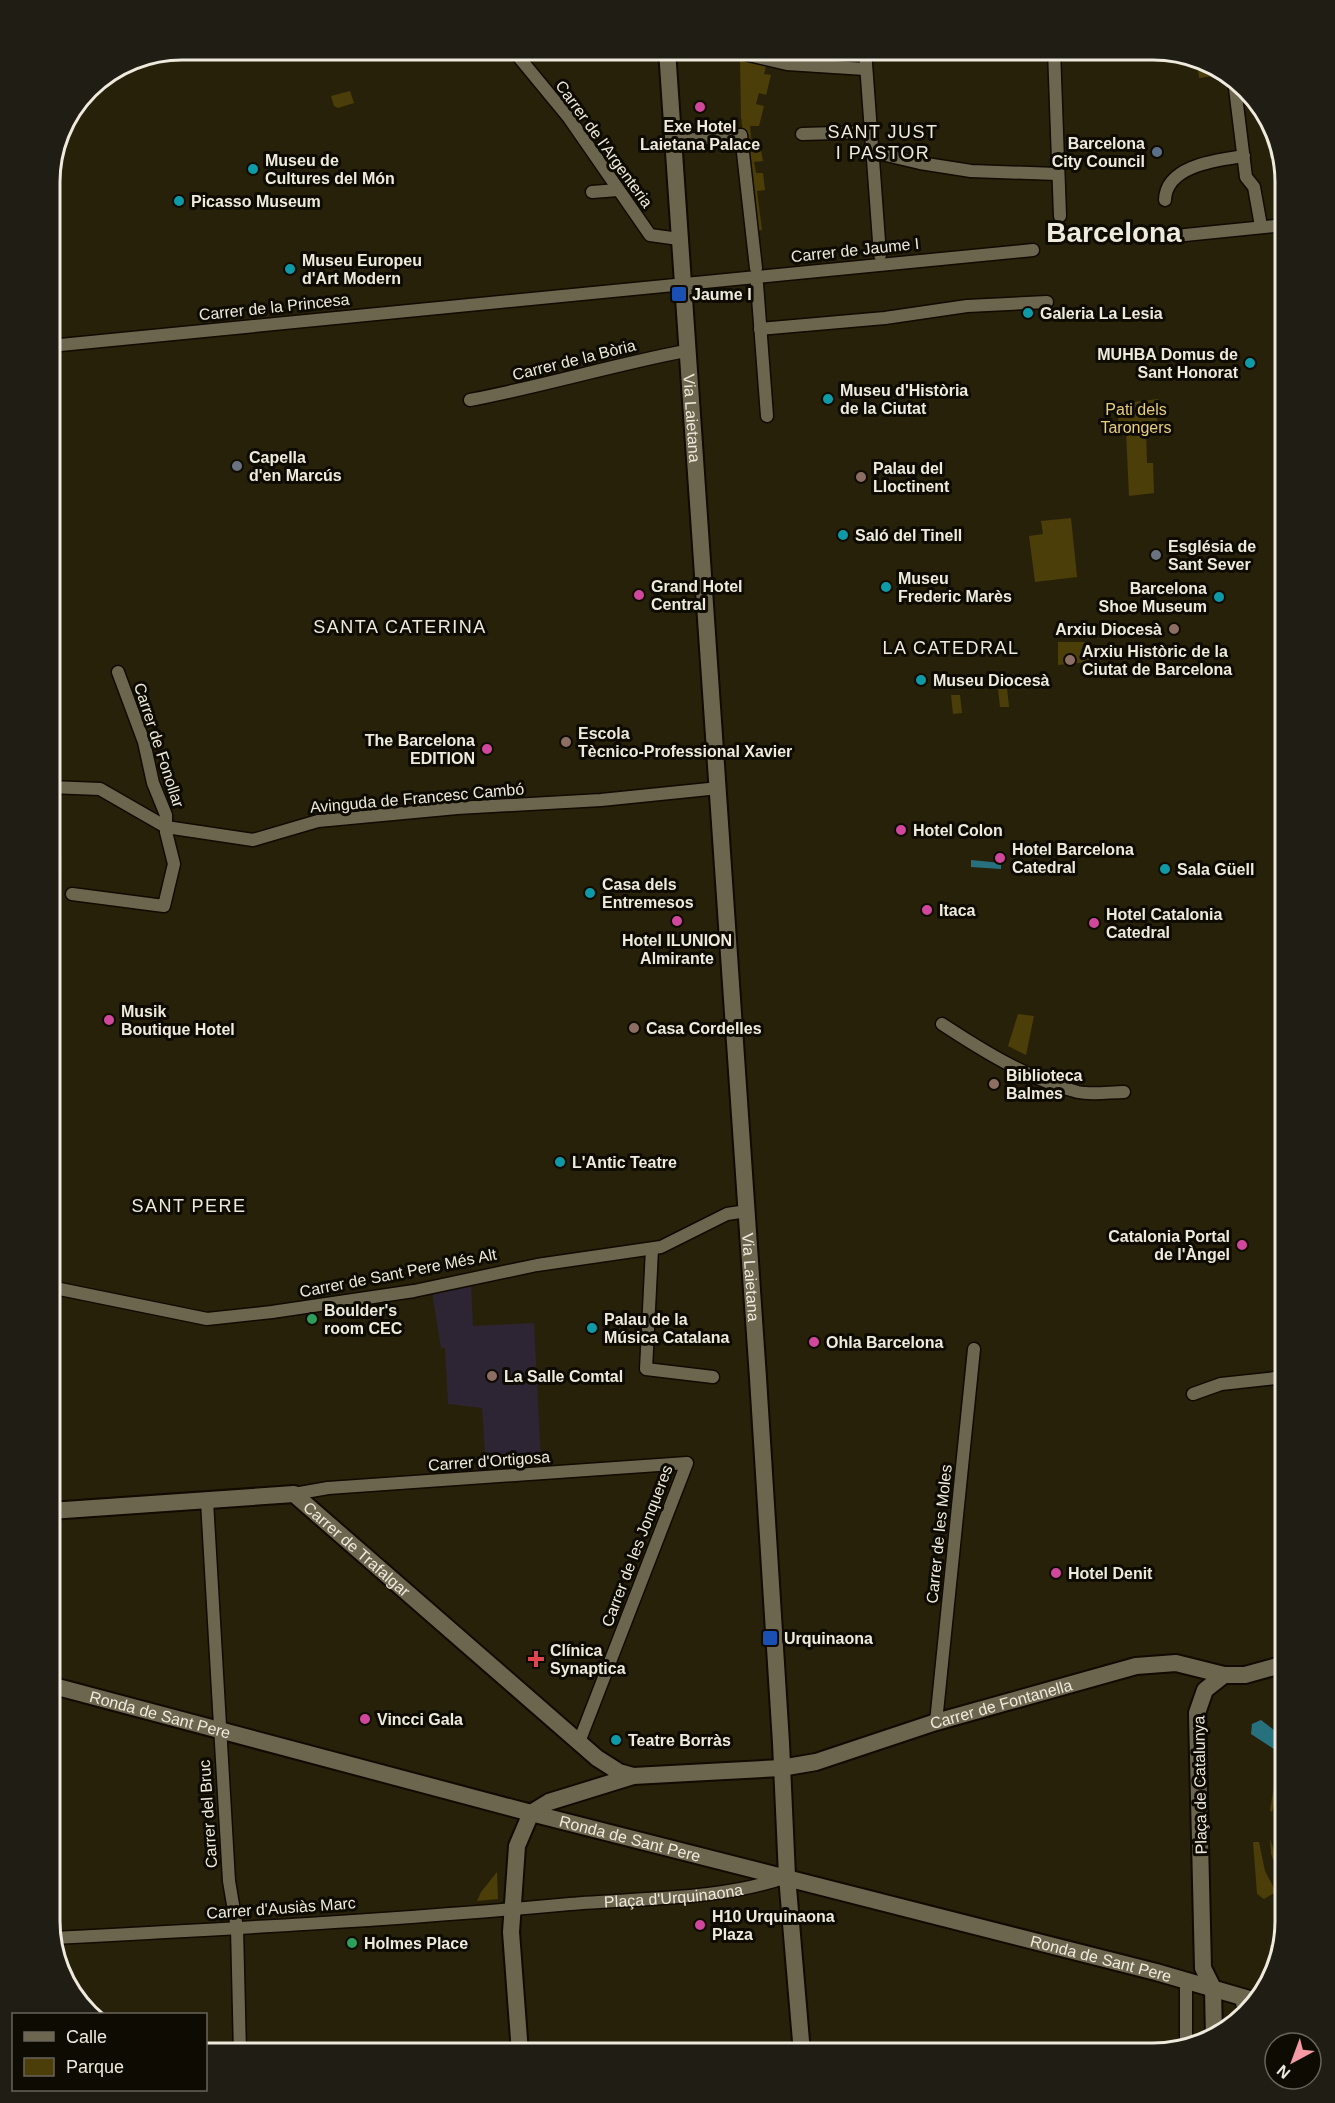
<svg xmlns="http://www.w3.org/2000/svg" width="1335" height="2103" font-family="Arial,sans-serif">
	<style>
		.education { fill: #2d2534 }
		.green { fill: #4b3e08 }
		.sand { fill: #302807 }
		.water { fill: #27717f }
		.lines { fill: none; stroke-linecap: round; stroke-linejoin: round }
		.street-casing { stroke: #100a00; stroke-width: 15 }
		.secondary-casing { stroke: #100a00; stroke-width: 20 }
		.street { stroke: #6d664e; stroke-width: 12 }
		.secondary { stroke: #6d664e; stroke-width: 16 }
		.hotel-dot { fill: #d1479c; stroke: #0e0b03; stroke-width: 2 }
		.service-dot { fill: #5c6f8a; stroke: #0e0b03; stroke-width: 2 }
		.culture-dot { fill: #0f9aa8; stroke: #0e0b03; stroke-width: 2 }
		.transit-dot { fill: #1a4fb4; stroke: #0e0b03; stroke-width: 2 }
		.worship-dot { fill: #6b7280; stroke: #0e0b03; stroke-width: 2 }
		.education-dot { fill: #8d6e63; stroke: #0e0b03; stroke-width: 2 }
		.leisure-dot { fill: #2e9e5b; stroke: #0e0b03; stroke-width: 2 }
		.health-dot { fill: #e0444e; stroke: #0e0b03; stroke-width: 2 }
		.labels { text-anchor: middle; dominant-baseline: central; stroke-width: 6; stroke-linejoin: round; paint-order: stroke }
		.poi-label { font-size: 16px; font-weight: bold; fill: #eeeadd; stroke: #0e0b03; text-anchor: start }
		.street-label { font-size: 16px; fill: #eeeadd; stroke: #0e0b03 }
		.park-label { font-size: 16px; fill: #e6ce7d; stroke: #0e0b03 }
		.neighbourhood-label { font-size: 18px; letter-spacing: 1.5px; fill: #eeeadd; stroke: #0e0b03 }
		.town-label { font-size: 28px; font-weight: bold; fill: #eeeadd; stroke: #0e0b03 }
		.rim { fill: none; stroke: #eeeadd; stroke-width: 3 }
	</style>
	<rect width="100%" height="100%" fill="#28210a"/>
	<path class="education" d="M471 1284 473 1326 534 1323 541 1462 486 1466 482 1408 448 1404 445 1348H441L432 1292Z"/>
	<path class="green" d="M740 58 767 62 764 74 771 75 766 95 759 93 756 104 764 106 759 126H750L751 138 759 141 763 161 754 162 756 173H763L765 190 757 191 762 230 756 231 741 117Z
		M1197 62 1218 69 1219 75 1199 78Z
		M350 91 354 103 338 108 334 106 331 96Z
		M1158 399 1157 431H1146L1147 463H1153L1154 493 1129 496 1126 432 1119 431 1117 404Z
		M1071 518 1077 577 1035 582 1029 536 1043 534 1041 521Z
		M1058 642H1089L1090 662 1058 665Z
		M1007 688 1009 707H1000L998 689Z
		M951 695H960L962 713 953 714Z
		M1018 1014 1034 1016 1026 1055 1008 1046Z
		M1281 1767 1284 1769 1272 1812 1270 1810 1274 1786Z
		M1270 1839 1285 1881V1889L1271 1854Z
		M1253 1842H1259L1265 1871 1276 1892 1264 1899 1257 1894Z
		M497 1872 498 1899 477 1901 481 1892Z"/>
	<path class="sand" d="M50 800H60L62 877 55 981 50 982Z"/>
	<path class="water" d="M971 860 1001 863V869L971 867Z
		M1261 1720 1283 1737 1276 1743 1274 1749 1251 1734 1252 1724Z"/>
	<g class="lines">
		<g class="street-casing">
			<g id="street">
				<path d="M513 50 569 118 650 235 679 239"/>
				<path d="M865 50 880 255"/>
				<path d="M1054 50 1060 216"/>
				<path d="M736 52 787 64 865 69"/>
				<path d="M1234 80 1246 177 1254 187 1261 226"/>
				<path d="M802 134 871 132"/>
				<path d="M673 141 741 135 756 268"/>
				<path d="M873 152 920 163 971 171 1057 174"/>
				<path d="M592 192 618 190"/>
				<path d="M1165 200C1166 165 1218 160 1244 156"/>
				<path d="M1175 236 1285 225"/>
				<path d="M757 284 767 416"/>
				<path d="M760 329 885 318 967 306 1047 302"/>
				<path d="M50 346 1033 250"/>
				<path d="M470 400C543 386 613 365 685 351"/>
				<path d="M50 787 100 789 166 827 253 840 318 821 457 808 601 800 719 788"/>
				<path d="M72 894 164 906 174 864 166 832V815L153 783 144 742 118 672"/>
				<path d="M942 1024C983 1051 1030 1080 1078 1092 1092 1095 1110 1092 1124 1092"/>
				<path d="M652 1249 646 1369 713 1377"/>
				<path d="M50 1287 207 1319 272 1312 414 1291 537 1265 661 1247 727 1214 747 1211"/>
				<path d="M1193 1394 1221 1384 1285 1377"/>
				<path d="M294 1494 328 1488 687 1463 579 1742"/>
				<path d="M207 1501 229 1881 237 1928 240 2053"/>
				<path d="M936 1722 974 1349"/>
				<path id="s1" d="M53 1938C226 1929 398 1920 570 1904 638 1898 723 1900 786 1877"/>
				<path d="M1241 1998 1244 2012"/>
				<path d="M1186 2046V1980"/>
			</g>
		</g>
		<g class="secondary-casing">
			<g id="secondary">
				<path id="s2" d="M667 50 758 1378 781 1743 787 1876 802 2053"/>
				<path id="s3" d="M50 1511 294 1494 597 1758 619 1772 633 1776"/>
				<path id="s4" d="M50 1685 531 1813 1156 1972 1256 2001"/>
				<path d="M1214 2038 1213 1988 1203 1968 1197 1713 1205 1690 1224 1675H1245L1285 1664"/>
				<path id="s5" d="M520 2053 511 1932 517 1846 531 1813 549 1802 633 1776 781 1768 816 1762 936 1722 1136 1666 1176 1663 1224 1675"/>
			</g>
		</g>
		<use href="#street" class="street"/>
		<use href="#secondary" class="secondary"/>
	</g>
	<g class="hotel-dot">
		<circle cx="700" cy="107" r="6"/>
		<circle cx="639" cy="595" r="6"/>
		<circle cx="487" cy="749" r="6"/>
		<circle cx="901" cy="830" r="6"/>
		<circle cx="1000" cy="858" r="6"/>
		<circle cx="927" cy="910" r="6"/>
		<circle cx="677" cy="921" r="6"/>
		<circle cx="1094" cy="923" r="6"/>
		<circle cx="109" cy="1020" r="6"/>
		<circle cx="1242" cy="1245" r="6"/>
		<circle cx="814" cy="1342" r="6"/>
		<circle cx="1056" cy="1573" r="6"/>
		<circle cx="365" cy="1719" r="6"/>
		<circle cx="700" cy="1925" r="6"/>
	</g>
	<circle class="service-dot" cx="1157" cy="152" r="6"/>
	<g class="culture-dot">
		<circle cx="253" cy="169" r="6"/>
		<circle cx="179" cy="201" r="6"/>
		<circle cx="290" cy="269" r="6"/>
		<circle cx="1028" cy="313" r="6"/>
		<circle cx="1250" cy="363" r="6"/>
		<circle cx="828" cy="399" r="6"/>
		<circle cx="843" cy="535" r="6"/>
		<circle cx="886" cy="587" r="6"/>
		<circle cx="1219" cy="597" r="6"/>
		<circle cx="921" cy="680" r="6"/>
		<circle cx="1165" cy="869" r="6"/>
		<circle cx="590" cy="893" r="6"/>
		<circle cx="560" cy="1162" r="6"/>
		<circle cx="592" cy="1328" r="6"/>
		<circle cx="616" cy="1740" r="6"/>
	</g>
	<g class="transit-dot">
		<rect x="671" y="286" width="16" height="16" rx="3"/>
		<rect x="762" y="1630" width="16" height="16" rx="3"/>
	</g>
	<g class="worship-dot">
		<circle cx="237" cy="466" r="6"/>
		<circle cx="1156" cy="555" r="6"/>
	</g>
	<g class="education-dot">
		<circle cx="861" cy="477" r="6"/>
		<circle cx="1174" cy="629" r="6"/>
		<circle cx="1070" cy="660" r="6"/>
		<circle cx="566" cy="742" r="6"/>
		<circle cx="634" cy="1028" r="6"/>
		<circle cx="994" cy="1084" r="6"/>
		<circle cx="492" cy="1376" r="6"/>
	</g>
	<g class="leisure-dot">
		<circle cx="312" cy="1319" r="6"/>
		<circle cx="352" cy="1943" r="6"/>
	</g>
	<path class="health-dot" d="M533 1650h6v6h6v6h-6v6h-6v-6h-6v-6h6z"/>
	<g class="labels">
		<g class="poi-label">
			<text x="700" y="126" text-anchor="middle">Exe Hotel<tspan x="700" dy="18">Laietana Palace</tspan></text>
			<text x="1145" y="143" text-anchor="end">Barcelona<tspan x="1145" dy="18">City Council</tspan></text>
			<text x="265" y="160">Museu de<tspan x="265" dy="18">Cultures del Món</tspan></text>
			<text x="191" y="201">Picasso Museum</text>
			<text x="302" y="260">Museu Europeu<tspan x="302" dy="18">d'Art Modern</tspan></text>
			<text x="692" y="294">Jaume I</text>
			<text x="1040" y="313">Galeria La Lesia</text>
			<text x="1238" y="354" text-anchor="end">MUHBA Domus de<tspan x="1238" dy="18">Sant Honorat</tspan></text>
			<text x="840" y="390">Museu d'Història<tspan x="840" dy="18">de la Ciutat</tspan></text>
			<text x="249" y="457">Capella<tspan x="249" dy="18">d'en Marcús</tspan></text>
			<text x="873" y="468">Palau del<tspan x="873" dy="18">Lloctinent</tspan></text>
			<text x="855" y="535">Saló del Tinell</text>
			<text x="1168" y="546">Església de<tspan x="1168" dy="18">Sant Sever</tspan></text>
			<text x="898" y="578">Museu<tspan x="898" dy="18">Frederic Marès</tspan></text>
			<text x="651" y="586">Grand Hotel<tspan x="651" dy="18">Central</tspan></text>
			<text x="1207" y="588" text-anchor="end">Barcelona<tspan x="1207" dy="18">Shoe Museum</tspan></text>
			<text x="1162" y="629" text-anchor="end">Arxiu Diocesà</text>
			<text x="1082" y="651">Arxiu Històric de la<tspan x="1082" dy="18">Ciutat de Barcelona</tspan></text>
			<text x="933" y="680">Museu Diocesà</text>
			<text x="578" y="733">Escola<tspan x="578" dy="18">Tècnico-Professional Xavier</tspan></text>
			<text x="475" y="740" text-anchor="end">The Barcelona<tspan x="475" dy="18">EDITION</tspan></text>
			<text x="913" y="830">Hotel Colon</text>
			<text x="1012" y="849">Hotel Barcelona<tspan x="1012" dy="18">Catedral</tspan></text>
			<text x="1177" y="869">Sala Güell</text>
			<text x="602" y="884">Casa dels<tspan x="602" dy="18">Entremesos</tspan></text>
			<text x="939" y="910">Itaca</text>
			<text x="1106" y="914">Hotel Catalonia<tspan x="1106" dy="18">Catedral</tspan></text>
			<text x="677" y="940" text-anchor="middle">Hotel ILUNION<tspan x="677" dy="18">Almirante</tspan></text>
			<text x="121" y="1011">Musik<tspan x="121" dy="18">Boutique Hotel</tspan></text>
			<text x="646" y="1028">Casa Cordelles</text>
			<text x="1006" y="1075">Biblioteca<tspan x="1006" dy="18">Balmes</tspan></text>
			<text x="572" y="1162">L'Antic Teatre</text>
			<text x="1230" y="1236" text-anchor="end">Catalonia Portal<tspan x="1230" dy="18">de l'Àngel</tspan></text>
			<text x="324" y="1310">Boulder's<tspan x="324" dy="18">room CEC</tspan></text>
			<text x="604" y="1319">Palau de la<tspan x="604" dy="18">Música Catalana</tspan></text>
			<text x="826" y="1342">Ohla Barcelona</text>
			<text x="504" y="1376">La Salle Comtal</text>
			<text x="1068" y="1573">Hotel Denit</text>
			<text x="784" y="1638">Urquinaona</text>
			<text x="550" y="1650">Clínica<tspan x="550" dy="18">Synaptica</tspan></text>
			<text x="377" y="1719">Vincci Gala</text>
			<text x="628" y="1740">Teatre Borràs</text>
			<text x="712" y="1916">H10 Urquinaona<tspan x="712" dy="18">Plaza</tspan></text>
			<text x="364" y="1943">Holmes Place</text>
		</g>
		<g class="street-label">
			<text transform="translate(604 144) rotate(54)">Carrer de l'Argenteria</text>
			<text transform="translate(855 250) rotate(-6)">Carrer de Jaume I</text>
			<text transform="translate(274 307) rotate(-6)">Carrer de la Princesa</text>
			<text transform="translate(574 360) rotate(-14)">Carrer de la Bòria</text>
			<text stroke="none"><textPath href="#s2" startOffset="369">Via Laietana</textPath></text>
			<text transform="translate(159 745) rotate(72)">Carrer de Fonollar</text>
			<text transform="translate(417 798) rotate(-5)">Avinguda de Francesc Cambó</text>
			<text transform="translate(398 1273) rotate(-11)">Carrer de Sant Pere Més Alt</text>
			<text stroke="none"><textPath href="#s2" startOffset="1230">Via Laietana</textPath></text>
			<text transform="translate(489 1461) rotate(-4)">Carrer d'Ortigosa</text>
			<text transform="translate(939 1534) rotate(-84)">Carrer de les Moles</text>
			<text transform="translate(637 1546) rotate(-69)">Carrer de les Jonqueres</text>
			<text stroke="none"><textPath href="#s3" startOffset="328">Carrer de Trafalgar</textPath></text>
			<text stroke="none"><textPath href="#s5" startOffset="730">Carrer de Fontanella</textPath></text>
			<text stroke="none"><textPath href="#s4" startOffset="114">Ronda de Sant Pere</textPath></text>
			<text transform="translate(1200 1785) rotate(-91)">Plaça de Catalunya</text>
			<text transform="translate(208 1814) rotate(-94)">Carrer del Bruc</text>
			<text stroke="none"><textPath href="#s4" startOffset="600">Ronda de Sant Pere</textPath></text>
			<text stroke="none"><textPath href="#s1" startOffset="622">Plaça d'Urquinaona</textPath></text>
			<text transform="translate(281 1908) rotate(-4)">Carrer d'Ausiàs Marc</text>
			<text stroke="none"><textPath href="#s4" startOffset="1086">Ronda de Sant Pere</textPath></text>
		</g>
		<g class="park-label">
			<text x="1136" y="409">Pati dels<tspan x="1136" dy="18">Tarongers</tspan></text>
		</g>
		<g class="neighbourhood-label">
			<text x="883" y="132">SANT JUST<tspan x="883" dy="21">I PASTOR</tspan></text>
			<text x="400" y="627">SANTA CATERINA</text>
			<text x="951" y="648">LA CATEDRAL</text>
			<text x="189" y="1206">SANT PERE</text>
		</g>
		<g class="town-label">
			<text x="1114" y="232">Barcelona</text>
		</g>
	</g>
	<path d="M0 0H1335V2103H0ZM182 60H1153A122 122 0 0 1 1275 182V1921A122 122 0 0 1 1153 2043H182A122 122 0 0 1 60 1921V182A122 122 0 0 1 182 60Z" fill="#201d14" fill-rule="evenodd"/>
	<path class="rim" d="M182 60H1153A122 122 0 0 1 1275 182V1921A122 122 0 0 1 1153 2043H182A122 122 0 0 1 60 1921V182A122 122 0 0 1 182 60Z"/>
	<rect x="12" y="2013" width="195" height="78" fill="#0e0b03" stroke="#68645a" stroke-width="1.5"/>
	<rect x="24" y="2032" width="30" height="9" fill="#6d664e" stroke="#68645a" stroke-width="1.5"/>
	<text x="66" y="2043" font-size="18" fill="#eeeadd">Calle</text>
	<rect x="24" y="2058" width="30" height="18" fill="#4b3e08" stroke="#68645a" stroke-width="1.5"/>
	<text x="66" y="2073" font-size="18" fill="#eeeadd">Parque</text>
	<g transform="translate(1293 2061) rotate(221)"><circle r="28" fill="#0e0b03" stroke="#68645a" stroke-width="1.5"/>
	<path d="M0-4.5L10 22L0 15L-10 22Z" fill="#f49aa4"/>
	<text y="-9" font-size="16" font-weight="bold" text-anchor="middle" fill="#eeeadd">N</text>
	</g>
</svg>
